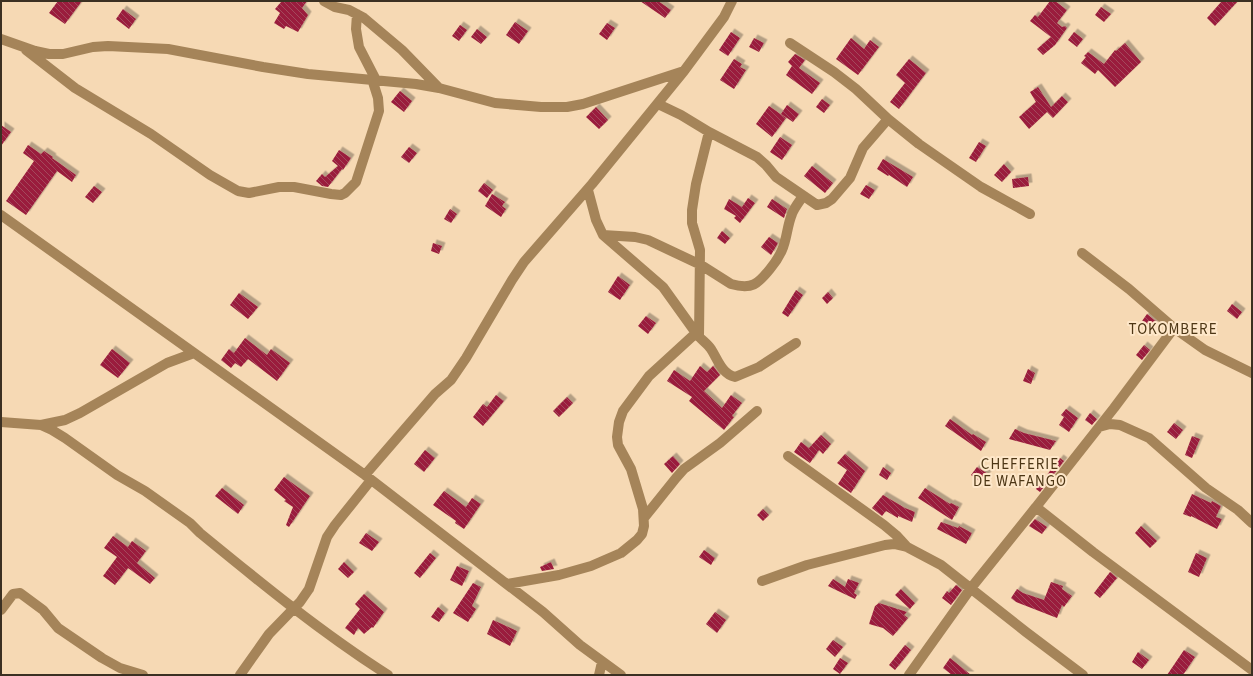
<svg xmlns="http://www.w3.org/2000/svg" width="1253" height="676" font-family="'Source Sans 3',sans-serif">
	<style>
		.building { fill: url(#building-back-hatch); filter: url(#shadow) }
		.lines { fill: none; stroke-linecap: round; stroke-linejoin: round }
		.minor { stroke: #a58459; stroke-width: 10 }
		.labels { text-anchor: middle; dominant-baseline: central; stroke-width: 4; stroke-linejoin: round; paint-order: stroke }
		.quarter-label { font-size: 15px; letter-spacing: 1px; fill: #4d3615; stroke: #fee7c9 }
	</style>
	<defs>
		<pattern id="building-back-hatch" width="6" height="6" patternUnits="userSpaceOnUse"><rect width="6" height="6" fill="#9a1f3c"/><path d="M-1 5l2 2M0 0l6 6M5-1l2 2" fill="none" stroke="#a4485c"/></pattern>
		<filter id="shadow"><feDropShadow dx="3.5" dy="-3.5" stdDeviation="0" flood-color="#0004"/></filter>
	</defs>
	<rect width="100%" height="100%" fill="#f6d9b4"/>
	<path class="building" d="M58 1H82L65 24 49 13Z
		M282 1H307L302 8 308 15 298 32 286 26 284 29 274 23 280 13 275 9Z
		M640 1H658L671 10 665 18Z
		M1050 1H1055L1067 10 1057 23 1062 27 1065 26 1067 28 1055 45 1043 55 1037 49 1051 37 1030 21 1035 15 1038 17Z
		M1222 1H1238L1215 26 1207 18Z
		M1101 7 1111 14 1104 22 1095 15Z
		M123 9 136 19 129 29 116 19Z
		M515 22 528 31 519 44 506 35Z
		M607 23 615 28 607 40 599 34Z
		M460 25 467 30 459 41 452 36Z
		M477 29 487 37 481 44 471 37Z
		M731 32 740 38 728 56 719 50Z
		M1074 32 1083 39 1077 47 1068 40Z
		M754 38 764 43 759 52 749 47Z
		M851 38 864 49 870 40 879 47 858 75 836 59Z
		M1125 43 1141 62 1115 87 1098 70 1095 74 1081 63 1086 57 1084 56 1088 52 1104 64 1115 50 1116 51Z
		M795 54 805 60 799 68 820 83 812 94 786 75 792 66 788 62Z
		M734 59 742 64 740 67 746 70 734 89 720 80Z
		M909 59 926 73 899 109 890 102 905 83 896 75Z
		M1038 87 1051 107 1062 96 1068 102 1053 118 1047 112 1029 129 1019 117 1036 102 1030 92Z
		M400 91 412 101 404 112 391 102Z
		M822 99 830 105 824 113 816 107Z
		M787 105 799 114 793 122 781 114Z
		M769 106 786 118 772 137 756 124Z
		M596 107 608 120 599 129 586 117Z
		M1 125 11 132 1 146Z
		M780 137 792 145 782 160 770 152Z
		M979 142 986 146 976 162 969 158Z
		M28 145 41 154 44 151 53 157 52 158 76 175 72 182 57 171 26 215 6 201 34 161 23 153Z
		M409 147 417 153 409 163 401 157Z
		M339 150 351 158 343 170 342 169 328 187 322 186 316 181 322 174 325 177 338 166 332 161Z
		M883 159 913 177 907 187 889 175 888 176 877 169Z
		M1004 164 1011 172 1002 182 994 175Z
		M812 166 833 183 825 193 804 176Z
		M1028 177 1029 186 1013 188 1012 179Z
		M484 183 493 190 487 198 478 191Z
		M866 185 875 190 869 199 860 194Z
		M94 186 102 192 93 203 85 197Z
		M492 194 505 202 502 206 506 209 501 217 485 206Z
		M748 198 755 203 740 223 734 218 736 216 724 209 729 199 742 207Z
		M772 199 787 209 784 218 767 207Z
		M450 209 457 214 451 223 444 219Z
		M722 231 730 238 725 244 717 238Z
		M769 237 778 243 771 255 761 247Z
		M433 243 442 246 439 254 431 251Z
		M618 276 630 285 620 300 608 292Z
		M796 290 803 295 788 317 782 313Z
		M828 292 833 298 827 304 822 298Z
		M239 293 258 307 248 319 230 305Z
		M1232 304 1242 312 1237 319 1227 311Z
		M1147 314 1157 322 1153 328 1142 321Z
		M646 316 656 323 648 334 638 326Z
		M245 338 267 355 271 349 290 363 277 381 248 359 241 367 235 363 231 368 221 360 229 349 234 353Z
		M1144 345 1150 350 1142 360 1136 355Z
		M112 349 130 363 118 378 100 365Z
		M700 366 707 372 713 366 720 375 704 391 722 408 731 395 742 403 732 416 734 417 724 430 689 401 692 397 667 381 674 370 690 381Z
		M1028 369 1035 373 1031 384 1023 381Z
		M496 395 504 401 483 426 473 417 483 404 487 407Z
		M567 397 573 403 559 417 553 411Z
		M1066 409 1078 418 1069 432 1059 425 1064 417 1061 415Z
		M1090 413 1097 419 1092 425 1085 420Z
		M950 419 972 435 973 434 986 442 981 451 945 426Z
		M1174 423 1183 430 1176 439 1167 432Z
		M1015 429 1024 433 1056 441 1050 450 1009 439Z
		M821 435 831 444 823 454 819 450 810 463 794 452 801 442 809 448Z
		M1192 436 1200 439 1192 458 1185 455Z
		M425 450 435 458 424 472 414 464Z
		M845 454 865 471 851 493 838 484 847 470 837 463Z
		M673 456 680 464 672 473 664 464Z
		M1060 458 1064 461 1040 492 1036 489Z
		M883 467 891 473 887 480 879 475Z
		M977 467 988 474 982 483 971 475Z
		M284 477 310 496 289 527 286 525 293 507 284 501 286 500 274 490Z
		M222 488 244 505 238 514 215 496Z
		M925 488 950 504 951 503 959 507 952 520 918 498Z
		M444 491 466 507 472 498 481 504 464 529 455 523 456 521 433 505Z
		M1192 494 1211 503 1212 501 1221 506 1216 517 1222 519 1217 529 1191 516V517L1183 514Z
		M883 495 905 508 915 512 912 522 898 516V518L886 511 882 516 872 508Z
		M763 509 769 515 763 521 757 515Z
		M1035 519 1047 527 1042 534 1029 526Z
		M941 522 958 528 959 526 972 533 966 544 937 529Z
		M1141 526 1157 541 1150 548 1135 533Z
		M366 533 379 542 372 551 359 543Z
		M113 536 128 547 132 541 146 551 137 563 155 578 150 584 128 568 115 585 103 576 117 557 104 548Z
		M704 550 715 558 711 565 699 557Z
		M430 553 436 558 420 578 414 573Z
		M1196 553 1207 558 1199 577 1188 572Z
		M344 562 354 572 348 578 338 569Z
		M551 562 554 569 542 571 540 567Z
		M457 566 469 571 462 586 450 580Z
		M1110 572 1118 579 1117 578 1100 598 1094 593Z
		M833 579 845 587 848 579 859 583 854 593 857 595 855 599 836 590 828 586Z
		M1051 582 1063 586 1062 589 1072 596 1064 607 1062 605 1057 618 1016 602 1011 598 1017 589 1023 593 1044 600Z
		M473 583 481 587 472 606 476 609 468 622 453 613Z
		M956 585 962 590 951 605 942 598 947 591 949 593Z
		M901 589 915 603 910 609 895 595Z
		M364 594 384 612 373 628 372 627 364 634 358 628 354 635 345 628 360 609 355 604Z
		M879 603 907 612 904 615 908 618 893 636 883 628 869 624 875 606Z
		M438 607 445 613 439 622 431 617Z
		M715 612 726 620 717 633 706 624Z
		M493 620 517 631 510 646 487 634Z
		M833 640 843 647 835 657 826 649Z
		M905 645 911 650 895 670 889 665Z
		M1184 650 1195 657 1183 675H1167Z
		M1138 652 1149 660 1142 669 1132 662Z
		M840 658 848 663 840 674 833 669Z
		M950 658 971 675H952L943 668Z"/>
	<g class="lines">
		<path class="minor" d="M324 1 335 7 349 10 364 18 402 50 439 88
			M357 14 356 29 359 47 376 80
			M1 39 35 51 49 54H63L93 47 108 46 168 49 263 67 308 74 416 84 439 88 495 103 541 107H567L583 104 684 71
			M26 50 75 88 151 134 210 175 238 191 249 193 279 187H294L331 194 341 195 345 193 356 182 379 111 378 98 372 79
			M658 104 681 115 709 132 696 184 692 210V223L700 250 699 337
			M888 119 919 144 981 187 1030 214
			M709 132 757 157 766 165 776 177 817 205 826 203 832 199 850 178 863 148 888 119 856 89 834 72 790 43
			M1 215 365 475 543 612 580 645 621 675
			M603 235 635 237 648 240 701 265 731 284C752 290 758 284 770 269 775 263 779 257 782 250 787 239 787 226 792 214 794 208 799 202 803 196
			M1082 253 1129 289 1174 328
			M696 333C700 339 707 343 711 349 718 360 722 374 735 377L759 367 796 343
			M1252 373 1205 350 1174 328 1114 408 1036 507 1093 552 1252 670
			M1 422 41 425 52 430 65 438 117 475 145 491 190 523 200 533C261 583 322 633 388 675
			M41 425 65 420 80 413 167 363 194 353
			M1099 427 1110 424 1120 425 1149 438 1206 488 1238 510 1252 523
			M788 456 884 525 896 535 907 547
			M365 475 435 394 451 380 466 358 512 280 524 262 592 184 684 71 724 17 732 1
			M644 518 676 478 684 469 720 443 757 411
			M762 581 807 565 885 545 894 544 907 547 941 565 1026 632 1083 675
			M507 584 559 575 591 566 621 553 637 540 642 534 644 526 643 509 631 469 618 445 617 437 619 422 623 411 649 376 696 333 663 287 603 235 596 220 588 190
			M1 610 13 594 20 593 43 610 58 628 102 658 120 668 143 675
			M240 675 269 634 300 602 309 589 327 537 335 525 371 480
			M599 675 602 662
			M909 675 971 588 1036 507"/>
	</g>
	<g class="labels">
		<g class="quarter-label">
			<text x="1173" y="329">TOKOMBERE</text>
			<text x="1020" y="464">CHEFFERIE<tspan x="1020" dy="17">DE WAFANGO</tspan></text>
		</g>
	</g>
	<rect width="1253" height="676" fill="none" stroke="#3b3022" stroke-width="4"/>
</svg>
